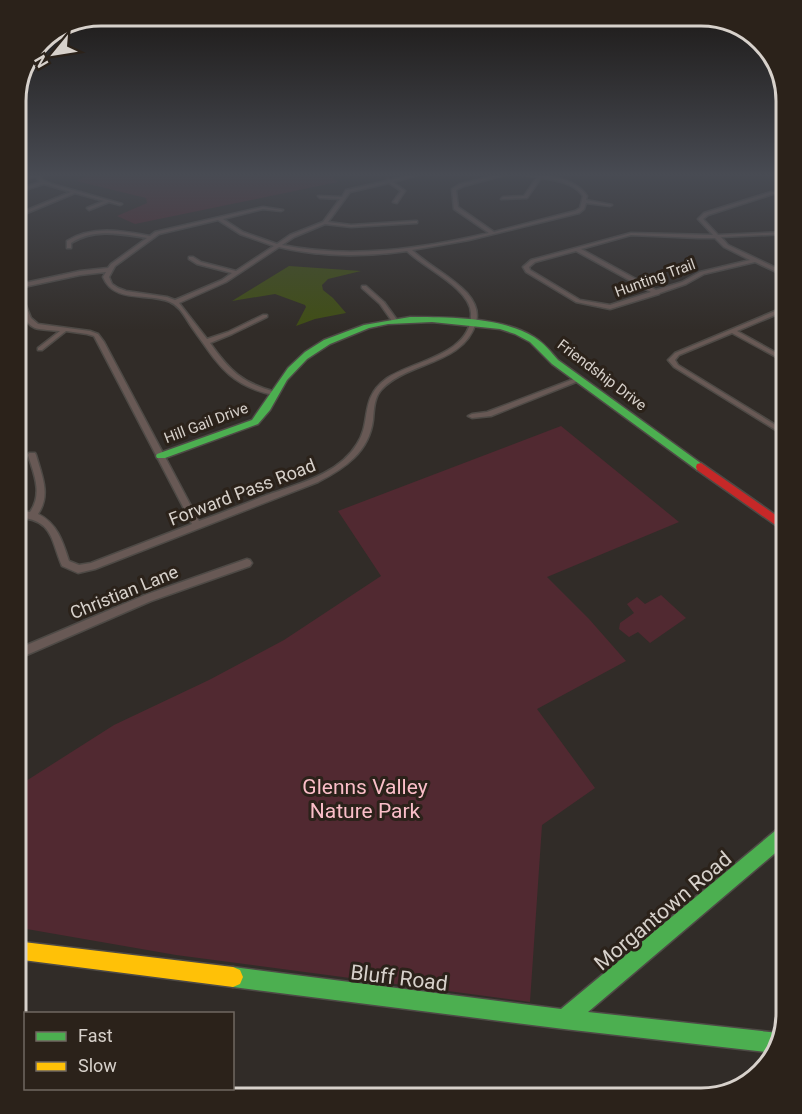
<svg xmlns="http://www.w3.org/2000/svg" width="802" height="1114" font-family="Roboto,sans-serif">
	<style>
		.green { fill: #512931 }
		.water { fill: #404e15 }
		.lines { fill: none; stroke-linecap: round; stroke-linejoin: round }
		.street-casing { stroke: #4e4a46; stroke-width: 3 }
		.fast-casing { stroke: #4e4a46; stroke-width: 3 }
		.slow-casing { stroke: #4e4a46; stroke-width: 3 }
		.jam-casing { stroke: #4e4a46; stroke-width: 3 }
		.street { fill: #685955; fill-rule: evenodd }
		.fast { fill: #4caf50; fill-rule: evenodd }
		.slow { fill: #ffc107; fill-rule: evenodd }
		.jam { fill: #c62828; fill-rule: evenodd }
		.labels { text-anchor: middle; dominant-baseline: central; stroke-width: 6; stroke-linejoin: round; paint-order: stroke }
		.far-street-label { font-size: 15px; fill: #d7d1cb; stroke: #2b221a }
		.street-label { font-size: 18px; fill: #d7d1cb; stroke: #2b221a }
		.near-park-label { font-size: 21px; fill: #fabec8; stroke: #2b221a }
		.near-street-label { font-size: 21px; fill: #d7d1cb; stroke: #2b221a }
		.rim { fill: none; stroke: #d7d1cb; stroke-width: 3 }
	</style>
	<rect width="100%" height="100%" fill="#312c28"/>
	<path class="green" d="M92 174H327L338 182 135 224 117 216 147 203 146 198 76 181Z
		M561 426 679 522 547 577 589 619 626 661 537 709 595 788 542 825 530 1002 176 955 15 927V788L114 725 209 680 284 640 381 576 338 511Z
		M661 595 686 618 650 643 638 632 629 637 619 629 620 623 634 613 627 604 637 597 645 604Z"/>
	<path class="water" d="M289 266 361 271 328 279 322 285 323 290 333 298 346 313 315 319 296 326 306 307 305 305 275 294 232 301Z"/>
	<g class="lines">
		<g class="street-casing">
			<path id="street" d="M37 174H47L40 176 43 180 52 184 122 204 120 205 109 202 89 210 87 208 104 201 75 193 15 218V215L71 192 44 184 15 193V190L40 182 36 177 15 180V178Z
				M415 174H421L393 182 405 191 397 203 393 202 401 191 389 183 350 192 328 222 351 225 415 221H417V223L351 227 325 224 294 237 282 245C351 259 421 249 489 233L454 209 452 189 460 184 502 174H508L464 186 456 190 458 207 494 232 575 211 580 208 583 196C574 183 556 180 541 178L527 198 501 199 503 197 524 196 537 177 517 174C540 174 573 175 587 196L586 200 612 205 610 206 586 203 584 209 579 213 469 240 412 250C429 266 451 276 467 293 474 301 479 311 476 322 464 365 409 361 382 389 374 397 374 409 373 420 369 452 345 468 318 482L95 569 78 573 62 566C50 537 53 519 15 517V511L30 512C43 494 34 474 28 455L29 453H35L36 455C42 476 51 495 38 514 57 523 63 542 69 561L79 565 91 563 192 524 94 336 87 334 66 331 42 350H38V348L60 331C52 330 42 330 35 328 22 323 15 298 15 285L80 271 108 268 111 264 147 238C121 234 95 228 71 243V248H67V241C93 225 122 231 150 236L155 232 263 207 283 210 281 211 263 209 223 219 243 232 277 244 290 235 323 222 340 199 320 198 318 196 342 197 346 190 386 181 388 179 390 180ZM218 220 240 234 274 246 236 271 201 262 193 257H189V259L197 264 232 273 222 280 175 300 167 297 126 291 118 288 112 284 109 277 115 266 159 234ZM279 247C320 257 365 257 407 251 424 268 470 288 471 313 473 355 411 361 386 379 359 399 372 421 357 444 339 474 298 484 267 495 244 504 222 513 199 521L104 342 98 334 90 331 38 324 31 318 19 288 80 275 106 272 103 277C114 304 148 292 170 302 180 306 185 317 191 326 217 362 227 385 274 395L277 393 276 392C242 383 230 371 210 343L232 334 267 317V315H263L228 332 207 339 179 303 226 282Z
				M771 192H787V194H773L708 215 703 219 718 235 787 232V234L721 237 728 245 787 273V277L755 262 704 274 686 284 660 293 659 294 610 309 576 302 526 272 523 267 531 260 631 233 713 235 698 219 704 213ZM631 235 698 238H715L724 247 750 260 700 272 682 282 656 290 581 249ZM576 251 651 292 610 305 580 300 530 270 529 267 535 262Z
				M362 286H366L384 302 397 320 396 321H392L380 304 362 288Z
				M787 306V310L737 331 782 356V358H778L732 333 679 355 675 360 678 365 787 432V437L674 367 668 360 675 353Z
				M579 377 581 378V380L491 416 472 418 468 416 472 414 487 412Z
				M247 559 250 560 252 563 250 566 151 601 15 660V650L145 595Z"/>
		</g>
		<g class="fast-casing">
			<path id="fast" d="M410 317C447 317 502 317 534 337 544 343 551 352 558 360L706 467 705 470H697L552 364 530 342 515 334 500 329 432 322 388 324 369 328 330 344 307 359 287 380 270 410 258 424 165 458H157L156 456 157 454 252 420 288 368 305 352 324 340 364 325Z
				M787 824V843L588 1012 779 1033 782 1034 776 1053 564 1029 233 987 226 984 223 977 226 970 233 967 561 1009 781 826Z"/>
		</g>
		<g class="slow-casing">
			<path id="slow" d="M15 941 233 967 240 970 243 977 240 984 233 987 15 959Z"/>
		</g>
		<g class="jam-casing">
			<path id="jam" d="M701 463 787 523V533L697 470 696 467 697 464Z"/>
		</g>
		<use href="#street" class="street"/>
		<use href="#fast" class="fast"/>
		<use href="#slow" class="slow"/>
		<use href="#jam" class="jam"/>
	</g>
	<linearGradient id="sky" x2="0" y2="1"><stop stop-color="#1b1816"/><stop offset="0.53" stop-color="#484b53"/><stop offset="1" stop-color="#484b53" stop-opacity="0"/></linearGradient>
	<rect width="802" height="330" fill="url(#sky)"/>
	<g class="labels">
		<g class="far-street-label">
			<text transform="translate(655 278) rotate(-20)">Hunting Trail</text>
			<text transform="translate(602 375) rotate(37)">Friendship Drive</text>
			<text transform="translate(206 423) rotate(-21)">Hill Gail Drive</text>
		</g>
		<g class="street-label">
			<text transform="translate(242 492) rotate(-21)">Forward Pass Road</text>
			<text transform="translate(124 592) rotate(-22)">Christian Lane</text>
		</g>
		<g class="near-park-label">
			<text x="365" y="787">Glenns Valley<tspan x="365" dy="24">Nature Park</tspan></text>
		</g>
		<g class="near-street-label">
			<text transform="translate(663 911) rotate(-40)">Morgantown Road</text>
			<text transform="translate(399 978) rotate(7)">Bluff Road</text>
		</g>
	</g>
	<path d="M0 0H802V1114H0ZM101 26H701A75 75 0 0 1 776 101V1013A75 75 0 0 1 701 1088H101A75 75 0 0 1 26 1013V101A75 75 0 0 1 101 26Z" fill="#2b221a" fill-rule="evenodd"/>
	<path class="rim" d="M101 26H701A75 75 0 0 1 776 101V1013A75 75 0 0 1 701 1088H101A75 75 0 0 1 26 1013V101A75 75 0 0 1 101 26Z"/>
	<rect x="24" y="1012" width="210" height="78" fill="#2b221a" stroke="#706861" stroke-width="1.5"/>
	<rect x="36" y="1032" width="30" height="9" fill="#4caf50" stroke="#706861" stroke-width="1.5"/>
	<text x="78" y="1042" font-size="18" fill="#d7d1cb">Fast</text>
	<rect x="36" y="1062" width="30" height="9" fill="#ffc107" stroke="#706861" stroke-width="1.5"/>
	<text x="78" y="1072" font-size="18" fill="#d7d1cb">Slow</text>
	<g transform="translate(54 54) rotate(240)" stroke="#2b221a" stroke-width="4.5" paint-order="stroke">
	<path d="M0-4.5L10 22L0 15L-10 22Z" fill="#d7d1cb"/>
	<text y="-9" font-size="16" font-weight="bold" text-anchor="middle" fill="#d7d1cb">N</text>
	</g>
</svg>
